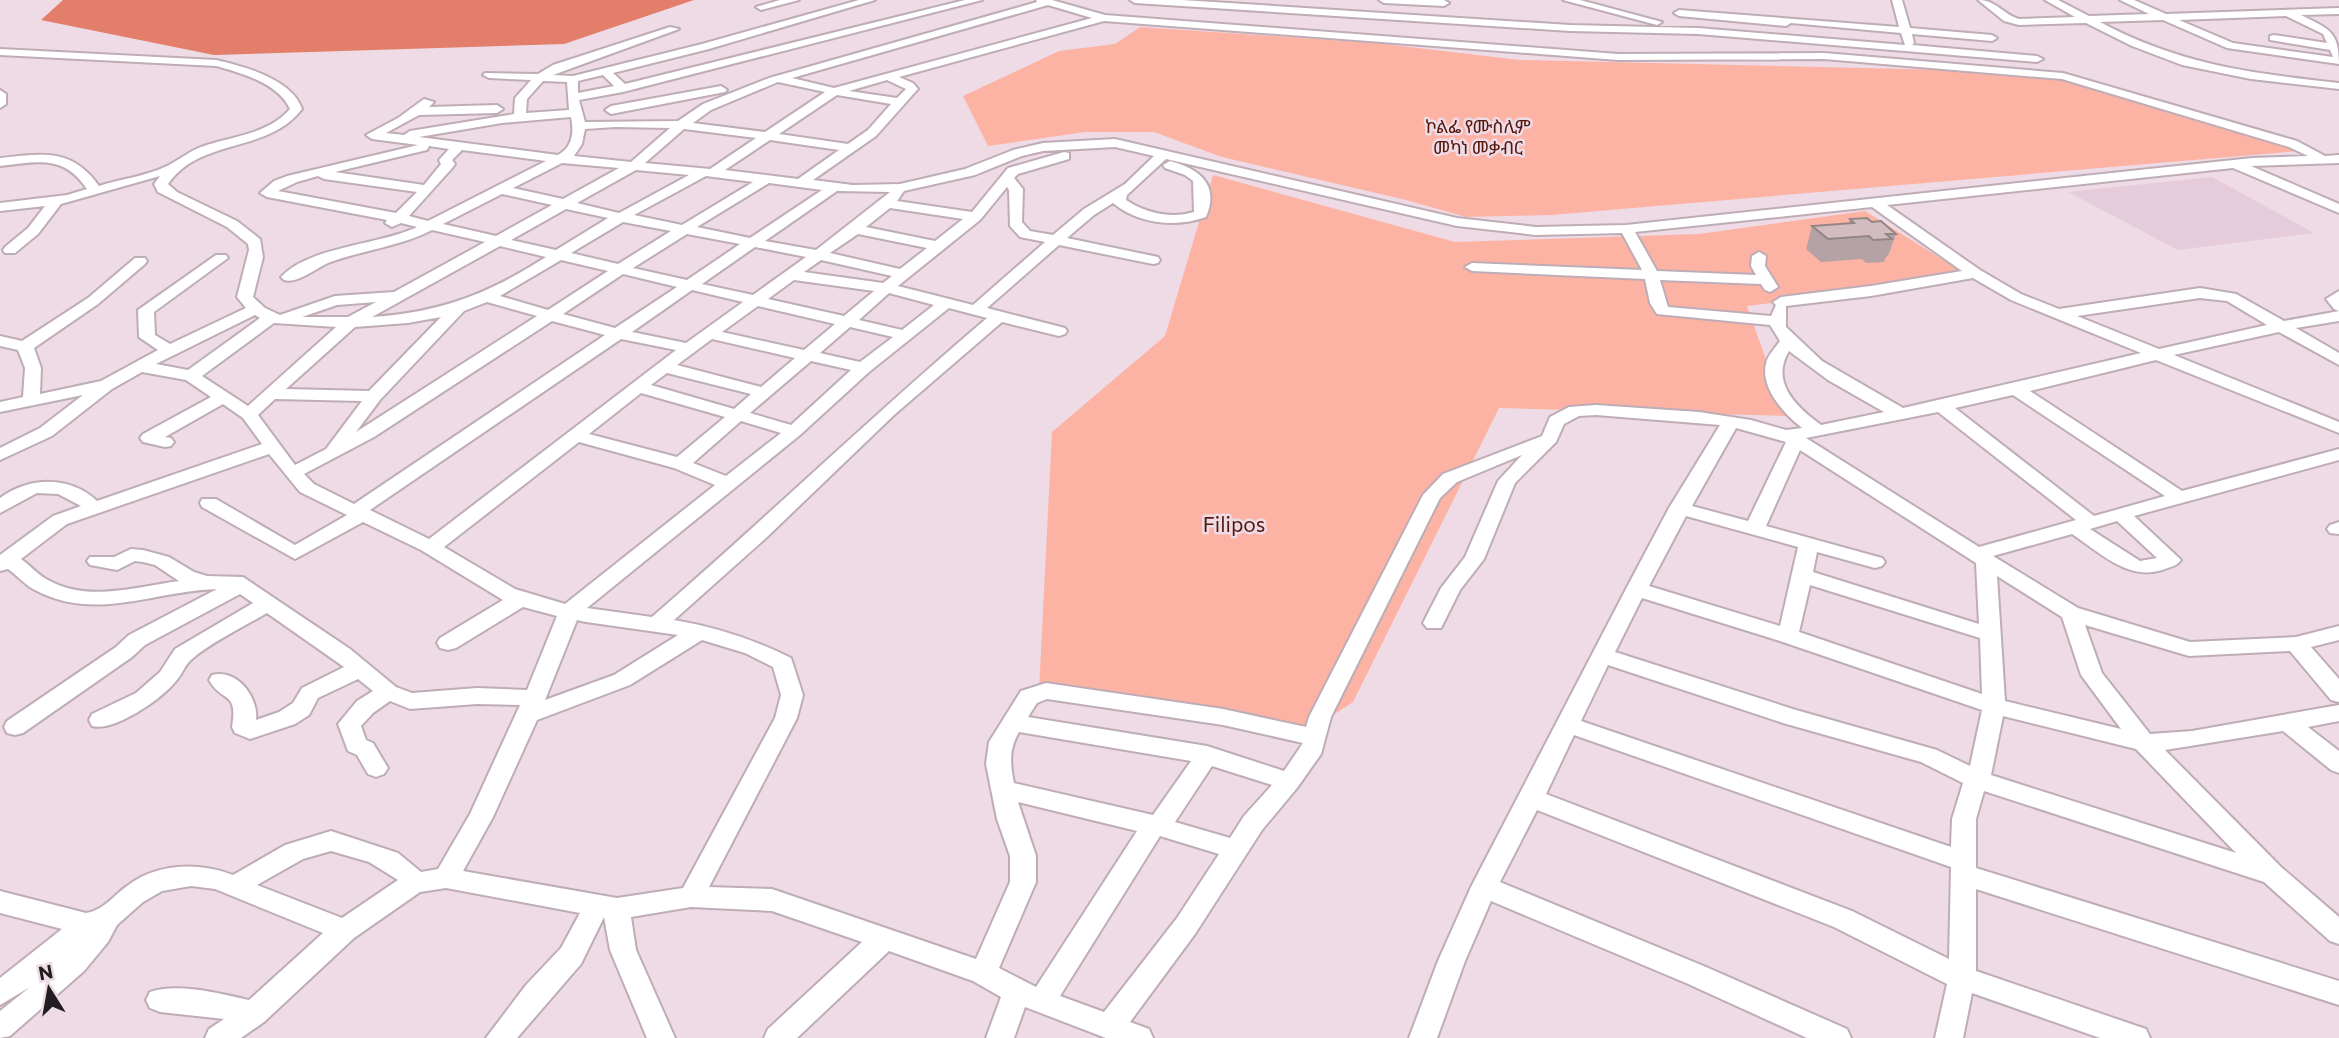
<svg xmlns="http://www.w3.org/2000/svg" width="2339" height="1038" font-family="Commissioner,'Noto Sans Ethiopic',sans-serif">
	<style>
		.built { fill: #e6ccdb }
		.green { fill: #fcb3a4 }
		.forest { fill: #e27e6a }
		.lines { fill: none; stroke-linecap: round; stroke-linejoin: round }
		.minor-casing { stroke: #beacb6; stroke-width: 4 }
		.minor { fill: #fff; fill-rule: evenodd }
		.wall { fill: #b5a2a4 }
		.building { fill: #d2bcbf; stroke: #938486; stroke-width: 2 }
		.labels { text-anchor: middle; dominant-baseline: central; stroke-width: 5; stroke-linejoin: round; paint-order: stroke }
		.far-park-label { font-size: 18px; fill: #54160b; stroke: #eedbe6 }
		.park-label { font-size: 21px; fill: #54160b; stroke: #eedbe6 }
	</style>
	<rect width="100%" height="100%" fill="#eedbe6"/>
	<path class="built" d="M2212 177 2314 233 2178 250 2068 192Z"/>
	<path class="green" d="M1140 27 1375 43 1520 60 2039 72 2299 151 1551 215 1466 217 1406 200 1222 157 1154 132H1085L988 146 963 96 1059 51 1115 44Z
		M1213 175 1455 242 1699 234 1865 211 1972 278 1747 306 1786 416 1499 408 1353 702 1301 736 1039 691 1052 432 1165 336Z"/>
	<path class="forest" d="M63 0H694L564 44 214 55 41 20Z"/>
	<g class="lines">
		<g class="minor-casing">
			<path id="minor" d="M780 0H799L761 10 756 7Z
				M859 0H875L709 49 613 73 625 84 965 0H982L623 92 579 100 585 122 678 121 703 104 769 78 1037 2 1036 0H1052L1105 15 1618 54 1824 53 2063 73 2297 141 2325 156 2339 155V163L2251 166 2339 204V213L2233 168 1887 205 1980 270 2021 294 2059 309 2200 288 2236 294 2284 321 2339 311V321L2296 328 2339 353V365L2279 332 2174 355 2339 422V433L2156 360 2030 391 2182 491 2339 449V460L2134 516 2181 560C2176 567 2169 567 2162 570 2128 581 2099 552 2072 534L1993 556 2078 608 2190 642 2296 637 2339 626V640L2311 647 2339 679V702L2331 700 2290 651 2189 656 2085 625 2102 673 2150 734 2192 731 2339 705V721L2308 727 2339 751V773L2331 770 2283 731 2165 750 2281 867 2339 917V944L2330 941 2264 882 1984 791 1976 819V868L2339 981V1005L1976 889V971L2146 1029 2150 1038H2100L1972 993 1963 1038H1935L1947 984 1834 927 1537 810 1500 882 1706 967 1847 1029 1851 1038H1807L1686 983 1491 901 1465 961 1437 1038H1409L1438 961 1471 887 1626 589 1669 508 1720 425 1596 415 1579 416 1564 424 1556 442 1515 483 1484 559 1460 590 1441 628H1427L1423 623 1441 588 1465 557 1498 481 1522 455 1457 482 1440 498 1331 717 1321 754 1297 788 1262 830 1195 934 1130 1022 1149 1029 1153 1038H1106L1025 1007 1014 1038H986L1001 997 973 981 889 951 797 1038H764L768 1029 862 942 772 911 691 907 631 917 636 950 675 1038H647L610 950 604 917 581 964 517 1038H486L526 985 561 948 580 913 446 888 420 892 354 938 264 1022 241 1038H205L209 1029 224 1019 160 1012 150 1008 146 1000 150 992C176 982 223 994 249 1000L323 933 215 889 191 886 162 891 143 902 117 925 108 942 84 971 10 1036 0 1038V1011L30 987 0 1005V978L62 929 0 913V891L86 913C104 910 113 896 127 886 157 863 198 862 233 875L285 845 331 831 398 853 421 872 438 869 470 814 520 705 477 704 410 709 390 701 373 713 361 726 366 740 373 743 388 768 384 774 376 777 368 774 357 755 348 751 338 724 357 701 373 691 358 679 318 698 309 715 295 724 250 739 235 733 232 727C238 690 223 704 209 680L212 675C237 668 259 698 256 720L279 712 293 703 302 688 344 667 267 613C245 626 210 643 192 659 185 664 182 675 176 681 162 699 114 732 92 726L89 720 92 714 136 693 160 672 175 649 253 603 240 594 145 645 132 657 23 733 15 735 7 733 4 727 7 721 116 647 129 635 217 589C152 591 95 623 33 589 24 584 17 575 8 569L0 571V555L53 516 81 506 58 494 37 493 0 513V498C29 477 69 475 97 501L262 444 243 418 223 404 165 437 171 438 174 442 171 446 165 447 143 442 140 438 143 434 211 397 186 380 142 372 112 389 52 436 0 460V448L40 428 83 395 0 412V402L23 397 25 368 18 350 0 346V336L22 341 88 298 135 258H145L147 261 145 264 98 304 34 348 41 368 40 394 101 381 158 350 139 337 138 310 216 255H226L228 258 154 312 155 335 170 344 246 308 237 297 249 250 248 244 227 227 158 192 154 184 160 176 61 204 38 234 15 253H5L3 250 5 247 28 228 45 206 0 211V203L67 195 87 189C63 154 38 162 0 166V158C43 154 71 147 99 186 120 179 147 176 167 166 179 160 188 152 201 147 232 136 267 135 290 109 278 83 241 73 216 66L0 55V49L216 60C243 66 292 79 302 109 268 154 200 137 168 184L177 192 237 221 260 239 263 257 253 297 265 308 280 315 335 296 394 292 485 242 432 230C399 247 362 250 328 263 315 269 297 284 284 280L281 277C310 246 380 245 417 227L401 223 392 227 385 223 387 220 267 197 260 193 274 181 287 176 418 145 372 139 366 135 398 118 424 99 434 102 429 107 497 105 503 109 497 113 419 115 386 133 404 135 410 131 514 114 515 98 531 80 489 78 483 75 485 73 538 74 553 65 670 27 679 29 553 75 573 76 702 44ZM1048 5 1092 18 834 88 792 78ZM1104 21 1618 60 1824 59 2062 79 2289 147 2308 156 2252 158 1626 225 1536 227 1457 218 1115 139 1043 143 1013 150 965 169 900 184 853 185 813 180 876 136 916 91 918 89 913 83 899 77ZM603 75 614 86 578 93V81ZM887 80 906 89 897 98 849 91ZM543 81 567 82 569 110 526 113 527 99ZM778 82 825 92 765 132 693 123 711 110ZM837 95 891 104 868 130 848 144 779 134ZM571 117C574 132 573 147 558 155L419 137 502 123ZM615 127 670 128 631 162 574 156 582 144 585 129ZM684 129 756 138 710 169 645 163ZM770 140 839 150 798 179 725 170ZM429 146 449 149 439 160 441 164 424 185 335 172 427 150ZM1115 147 1154 156 1125 184 1084 209 1053 235 1030 231 1022 222 1023 189 1014 178 1018 174 1069 159V153L1064 152 1008 168 972 212 897 201 904 191 975 175 1022 156 1043 151ZM462 150 546 161 428 221 409 216 453 167 455 164 452 160ZM1166 159 1457 226 1536 235 1622 233 1642 270 1472 263 1465 267 1472 271 1645 279 1650 303 1657 314 1770 325 1780 341C1775 348 1767 356 1766 364 1760 388 1785 415 1802 428L1786 430 1751 420 1699 412 1596 405 1569 407 1550 417 1542 436 1443 474 1423 495 1309 717 1306 727 1223 709 1046 683 1021 691 989 742 986 764 997 819 1010 856V882L976 959 772 889 709 887 797 718 803 695 791 658C753 639 715 627 674 620L767 537 894 415 1002 322 1059 336 1065 334 1067 331 1065 328 987 308 1059 245 1153 264 1158 263 1160 260 1158 257 1067 238 1094 215 1113 203C1138 224 1176 228 1206 217 1220 184 1199 169 1170 161L1163 165 1165 168 1185 175 1193 181 1194 212C1172 219 1145 213 1126 200L1127 195ZM562 163 619 168 563 199 513 188ZM636 170 689 175 619 213 577 203ZM318 176 324 179 417 192 396 213 278 191 297 182ZM706 176 753 182 682 225 634 215ZM769 183 822 190 750 238 697 227ZM1007 187 1009 190 1010 226 1020 237 1045 242 973 305 898 286 980 220ZM837 191 890 192 816 250 765 241ZM502 194 552 205 496 236 443 224ZM1872 207 1962 271 1871 286 1781 297 1773 302 1776 305 1771 316 1668 307 1660 280 1761 284 1765 290 1770 292 1778 287 1765 266 1766 256 1759 252 1752 256 1751 266 1756 275 1657 271 1635 232ZM890 208 963 219 935 241 866 227ZM566 209 608 218 556 250 511 240ZM623 222 671 231 618 264 571 253ZM687 234 740 244 687 280 633 268ZM858 234 927 248 900 269 830 253ZM500 246 546 257C488 294 442 312 372 317ZM755 247 806 257 753 295 702 284ZM561 260 608 271 548 310 500 296ZM821 260 892 276 883 283 804 272ZM623 274 677 287 615 328 563 314ZM1973 278 2011 300 2141 353 1903 408 1822 361 1786 327V306L1871 296ZM794 280 874 291 844 316 768 299ZM692 290 743 302 686 343 632 332ZM889 293 934 305 902 330 859 320ZM2200 298 2227 301 2267 325 2159 349 2077 316ZM376 302 348 317H302L337 305ZM487 302 537 316 356 432 380 400 464 311ZM758 306 835 324 804 350 722 332ZM949 308 987 318C873 415 765 519 652 617L587 608 800 435 869 372ZM255 315 260 318 188 370 156 364ZM441 317 369 391 286 389 355 327 408 323ZM552 321 605 335 354 504 314 484 304 474 374 437ZM274 323 336 327 248 406 202 376ZM850 327 893 337 860 362 820 353ZM621 339 676 350 429 539 370 510ZM712 339 795 358 761 387 677 365ZM1789 351 1828 380 1884 412 1821 425C1796 407 1770 382 1789 351ZM811 361 851 370 791 425 750 413ZM667 373 751 394 734 409 651 385ZM641 393 725 417 677 457 589 434ZM2013 395 2165 496 2094 516 1955 408ZM275 399 362 401 326 449 295 465 258 415ZM1938 412 2076 520 1979 547 1806 438ZM741 421 781 433 726 476 693 463ZM1736 428 1786 442 1748 521 1692 506ZM579 442 674 468 715 485 565 604 515 589 444 547ZM1800 450 1976 563 1979 624 1813 572 1817 552 1875 568 1882 566 1885 562 1882 558 1766 526ZM269 454 300 492 347 515 295 545 216 499H202L200 503 202 507 295 559 363 522 421 550 503 600 440 638 437 643 440 648 448 650 456 648 523 607 557 616 527 690 477 688 412 693 396 687 350 649 243 577 207 576 194 572 169 557 143 550 131 549 114 557H90L87 561 90 565 117 570 135 561 143 562 155 565 179 581C135 587 87 603 46 579 37 574 30 565 21 559L67 524ZM1686 516 1798 547 1780 626 1649 586ZM2117 521 2157 558 2140 561 2090 529ZM1997 576 2062 617 2081 675 2121 729 2005 701ZM1810 585 1980 638 1982 694 1799 632ZM1642 598 1780 641 1982 710 1970 766 1937 750 1796 710 1615 652ZM577 620 586 622 678 635 614 675 545 700ZM702 640 745 653 773 667 781 695 775 718 683 888 617 898 463 871 493 817 537 720 630 685ZM1608 665 1783 723 1921 762 1963 783 1952 819 1951 847 1581 721ZM1047 699 1223 725 1303 743 1284 771 1207 746 1028 717 1037 703ZM2003 716 2136 749 2236 853 1991 775ZM1019 732 1191 761 1153 815 1014 783C1010 764 1009 749 1019 732ZM1574 735 1951 867 1949 959 1852 911 1546 794ZM1212 766 1272 785 1244 816 1230 838 1175 822ZM1018 802 1137 831 1036 987 999 968 1036 882V856ZM1160 836 1219 854 1177 918 1104 1012 1060 996ZM331 851 369 862 398 880 342 918 257 885 303 859Z
				M1130 0H1182L1570 25 1698 28 1905 45 1901 33 1791 23 1786 26 1679 16 1674 13 1679 10 1899 27 1892 0H1902L1910 28 1992 35 1997 38 1992 41 1912 34 1914 43 1912 45 2037 56 2043 59 2037 62 1698 34 1570 31 1135 3Z
				M1379 0H1444L1449 3 1444 6 1384 3Z
				M1563 0H1580L1662 22 1657 25Z
				M1978 0C1996 0 2003 14 2019 19L2075 17 2045 0H2058L2089 16 2149 14 2120 0H2134L2166 14 2339 8V14L2301 15C2329 29 2339 31 2339 64L2227 48 2163 20 2100 22C2181 65 2250 73 2339 83V89L2251 79 2182 65 2132 46 2086 23 2019 25 2004 21ZM2286 16 2323 34 2327 43 2274 35 2270 36V40L2330 50 2333 57 2233 43 2179 20Z
				M721 86 727 90 725 92 611 114 605 110 611 106Z
				M0 90 6 94V104L0 108Z
				M2339 291V311L2334 309 2326 299Z
				M2339 522V534L2330 533 2327 529 2330 525Z"/>
		</g>
		<use href="#minor" class="minor"/>
	</g>
	<path class="wall" d="M1850 219 1872 222 1896 234 1888 256 1886 257 1884 262 1866 263 1862 259 1821 262 1806 249 1812 226 1848 224Z"/>
	<path class="building" d="M1867 218 1872 222 1881 221 1896 234H1886L1892 239 1873 240 1869 236 1828 239 1812 226 1854 223 1850 219Z"/>
	<g class="labels">
		<g class="far-park-label">
			<text x="1478" y="126">ኮልፌ የሙስሊም<tspan x="1478" dy="21">መካነ መቃብር</tspan></text>
		</g>
		<g class="park-label">
			<text x="1234" y="523">Filipos</text>
		</g>
	</g>
	<g transform="translate(49 989) rotate(349)" stroke="#eedbe6" stroke-width="5" paint-order="stroke">
	<path d="M0-5L12 26L0 18L-12 26Z" fill="#231c20"/>
	<text y="-10" font-size="19" font-weight="bold" text-anchor="middle" fill="#231c20">N</text>
	</g>
</svg>
